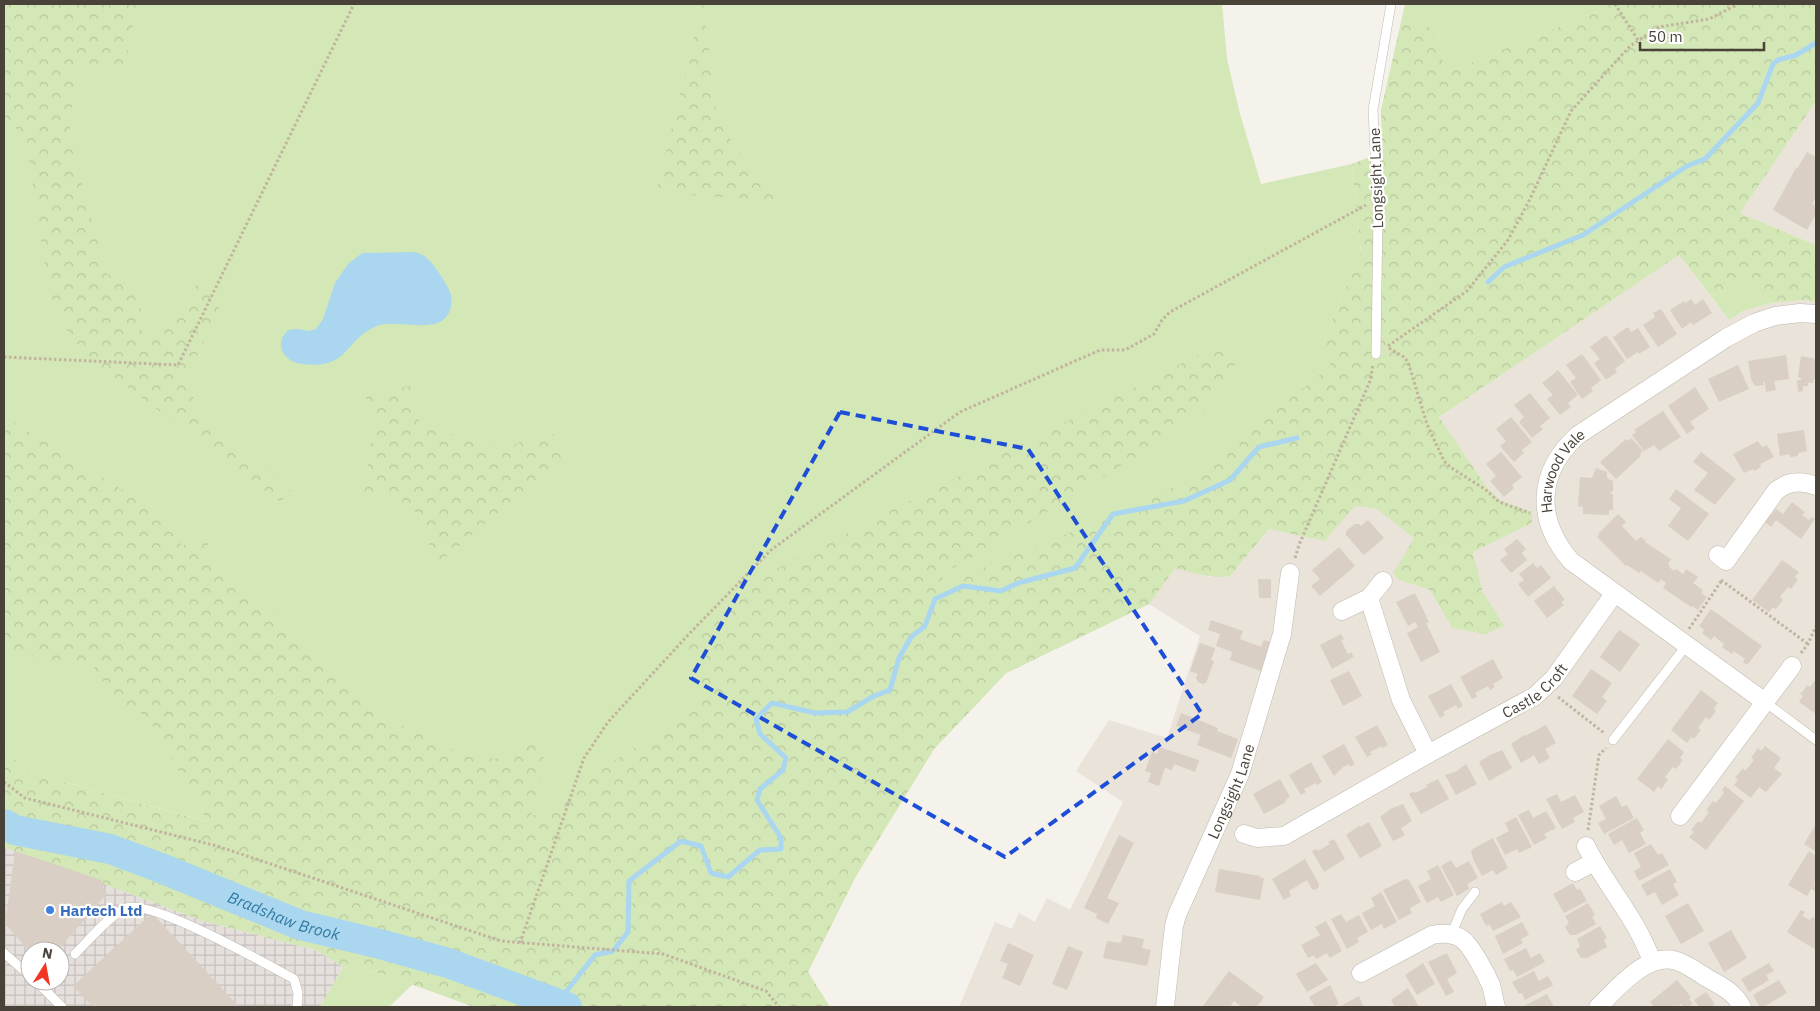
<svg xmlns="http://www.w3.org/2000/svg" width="1820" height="1011" font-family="'IBM Plex Sans',sans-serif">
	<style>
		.residential { fill: #e9e3d9 }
		.industrial { fill: url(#industrial-grid); fill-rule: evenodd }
		.green { fill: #d4e7b6 }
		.forest { fill: url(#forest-crowns) }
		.water { fill: #aad7ef }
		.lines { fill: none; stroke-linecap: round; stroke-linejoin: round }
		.stream { stroke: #aad7ef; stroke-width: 5 }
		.river { stroke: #aad7ef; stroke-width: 30 }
		.building { fill: #d9cfc4 }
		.service-casing { stroke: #c0b8ae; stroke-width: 10 }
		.minor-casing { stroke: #c0b8ae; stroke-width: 19 }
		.path { stroke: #c2b39f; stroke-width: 3; stroke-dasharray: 2.5 2.5; stroke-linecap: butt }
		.service { stroke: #fff; stroke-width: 9 }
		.minor { stroke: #fff; stroke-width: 18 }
		.marked { fill: none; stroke: #1d4ed8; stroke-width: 4; stroke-dasharray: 10 6; stroke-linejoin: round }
		.shop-dot { fill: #3f7fe0; stroke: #fff; stroke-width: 2 }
		.labels { text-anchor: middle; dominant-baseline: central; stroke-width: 4.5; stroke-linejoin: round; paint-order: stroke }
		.street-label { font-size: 15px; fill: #494239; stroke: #fff }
		.shop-label { font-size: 15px; font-weight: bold; fill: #366cbe; stroke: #fff; text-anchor: start }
		.water-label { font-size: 16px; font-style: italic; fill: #317aa2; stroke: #fff }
	</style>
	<defs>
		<pattern id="industrial-grid" width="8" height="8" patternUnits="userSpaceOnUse" patternTransform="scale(1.25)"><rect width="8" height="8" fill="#e5e0dc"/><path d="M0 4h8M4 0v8" fill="none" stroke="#c6c1be"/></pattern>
		<pattern id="forest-crowns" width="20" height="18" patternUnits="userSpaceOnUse" patternTransform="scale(1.25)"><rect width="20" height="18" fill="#d4e7b6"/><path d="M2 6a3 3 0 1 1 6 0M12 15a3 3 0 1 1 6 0" fill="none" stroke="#b8c79d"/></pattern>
	</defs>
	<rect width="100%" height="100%" fill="#f5f1eb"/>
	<path class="residential" d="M1816 101V245L1740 213Z
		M1679 255 1729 320 1743 311 1772 303 1805 300 1816 302V1007H959L995 922 1012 929 1019 913 1035 922 1047 898 1070 910 1123 802 1076 771 1109 720 1167 738 1200 636 1149 604 1175 567 1209 577 1230 576 1269 529 1325 541 1355 506 1378 509 1414 538 1393 575 1399 580 1430 590 1452 628 1503 626 1483 592 1473 552 1532 523V512L1500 500 1488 489 1439 417Z"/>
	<path class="industrial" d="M4 847 206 922 316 950 343 967 320 1007H4ZM30 951H60V981H30Z"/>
	<path class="green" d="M4 4H1222L1227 59 1240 114 1261 184 1352 164 1361 252 1322 345 1333 364 1230 576C1211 579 1194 573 1175 568L1149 604 1006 673 934 749 856 876 807 972 209 822 28 772 4 749Z
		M1405 4H1603L1606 8 1445 73 1438 32 1403 13Z
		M1744 284 1772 303 1743 311 1729 320 1711 296Z
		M343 967 383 974 413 984 389 1007H320Z"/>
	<path class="forest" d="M4 4H137L125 67 77 68 69 134 106 273 140 294 142 332 155 339 171 323 199 281 223 299 188 376 196 409 291 491 280 502 93 361 69 335 49 292 27 146 12 122 4 116Z
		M702 4H703L717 118 738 151 784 201 656 193Z
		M1603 4H1816V101L1740 213 1816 245V302L1805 300 1772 303 1744 284 1711 296 1679 255 1439 417 1488 489 1500 500 1532 512V523L1473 552 1483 592 1504 626 1485 634 1452 628 1430 590 1399 580 1393 574 1414 538 1377 509 1355 506 1325 541 1269 529 1230 576C1211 579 1194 573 1175 568L1149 604 1006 673 934 749 856 876 808 972 830 1007H474L383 974 343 967 316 950 206 922 4 847V749L28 772 208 822 149 719 111 695 91 662 48 661 4 647V416L175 523 181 546 206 538 216 569 257 604 280 616 374 713 474 759 505 758 538 741 544 752 540 782 531 815H547L611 763 697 709 705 665 685 649 774 570 1208 350 1224 352 1235 362 1232 376 1203 410 1128 462 993 545 941 575 945 583 1089 525 1187 481 1331 366 1322 345 1361 252 1352 164 1382 152 1381 110 1403 13 1438 32 1445 73 1606 8Z
		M410 386 420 424 503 450 544 431 563 438 566 454 436 566 420 516 403 502 364 494 375 413 364 394Z"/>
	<path class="water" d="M416 252C420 254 426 256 429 260 435 266 447 284 450 292 452 297 452 305 450 310 441 337 398 318 377 326 344 339 350 370 303 364 294 363 285 359 282 350 279 341 282 337 288 330L299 329 309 331 316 329 323 319 335 283 348 264 362 253Z"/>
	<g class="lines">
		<path class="stream" d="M1488 282 1504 267 1583 235 1687 166 1705 159 1758 103 1773 64 1778 60 1796 55 1816 43
			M557 1003 595 955 613 951 628 932 629 881 681 841 701 846 711 873 728 877 760 850 781 849V838L757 800 760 789 783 770 786 758 760 734 756 719 772 703 815 713 847 712 874 696 890 690 899 658 911 637 925 626 935 599 963 586 1001 591 1018 583 1075 568 1113 514 1184 501 1230 480 1259 447 1297 438"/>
		<path class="river" id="s1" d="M4 824 15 830 110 849 161 868 300 925 380 944 448 963 567 1007"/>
	</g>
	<path class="building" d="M1807 152 1816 157V197L1812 204 1816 206V214L1807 230 1773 210 1796 168 1797 169Z
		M1691 299 1695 305 1703 299 1712 313 1693 325 1691 322 1682 329 1670 310 1684 301 1686 303Z
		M1661 309 1677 334 1658 347 1643 325 1655 317 1653 313Z
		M1628 327 1631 332 1638 328 1650 347 1639 354 1638 352 1627 359 1613 337Z
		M1606 335 1625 361 1615 369 1617 372 1606 380 1594 363 1600 359 1590 347Z
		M1582 354 1601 380 1591 388 1593 391 1582 399 1570 382 1576 378 1566 365Z
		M1786 355 1789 379 1774 381 1776 390 1766 392 1765 382H1763L1764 385 1755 386 1751 379 1748 361Z
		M1801 356 1816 359V379H1814L1813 383H1808V386H1803V391L1798 392 1797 380H1801V378L1798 377Z
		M1738 365 1749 389 1719 402 1708 379Z
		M1558 370 1578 395 1568 403 1571 407 1560 415 1547 399 1553 395 1542 383Z
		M1695 387 1709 409 1690 422 1695 428 1687 434 1668 406Z
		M1530 393 1550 418 1540 426 1543 429 1532 438 1519 422 1524 417 1514 405Z
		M1663 411 1681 437 1659 451 1654 445 1644 451 1632 435 1636 432 1634 430Z
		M1511 417 1532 442 1522 450 1524 453 1514 462 1500 446 1506 441 1496 429Z
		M1804 430 1807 451 1798 453V456L1790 457V454L1780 456 1777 434Z
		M1631 438 1643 451 1640 454 1641 456 1616 479 1600 462 1626 439 1628 441Z
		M1758 441 1762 447 1767 445 1774 457 1760 464 1761 467 1754 471 1753 469 1744 473 1733 454Z
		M1501 452 1522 477 1512 485 1514 488 1504 497 1490 481 1496 476 1486 464Z
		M1701 452 1736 479 1715 505 1694 490 1708 473 1693 462Z
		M1596 468 1607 472V478L1613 481V491L1609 493 1613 494V510H1609V515L1583 514V507L1578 506 1580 477 1592 478Z
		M1676 489 1709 514 1688 541 1668 526 1681 508 1669 499Z
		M1792 502 1805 512 1802 515 1809 520 1812 517 1815 519 1801 539 1776 520 1771 527 1765 522 1776 509 1783 514Z
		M1618 514 1626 522 1622 526 1636 541 1641 537 1646 541 1645 542 1671 559 1668 564 1670 565 1669 567 1674 571 1676 569 1683 574 1686 569 1698 577 1693 583 1703 590 1701 593 1707 597 1698 610 1692 606 1691 607 1663 588 1666 583 1661 579 1658 583 1641 571 1639 573 1627 565 1626 566 1597 537 1599 536 1598 534Z
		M1368 520 1384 538 1364 555 1346 535V531L1355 524H1359L1361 526Z
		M1517 539 1526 549 1522 553 1527 560 1511 573 1500 560 1508 554 1504 549Z
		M1339 547 1355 566 1320 596 1311 586 1320 579 1312 570Z
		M1782 560 1799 572 1795 577 1798 580 1791 589 1788 587 1780 597 1783 600 1776 609 1773 607 1769 612 1752 600Z
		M1533 563 1537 568 1541 565 1551 578 1528 597 1518 584 1524 580 1519 574Z
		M1258 579H1271V598H1259Z
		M1554 586 1565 600 1561 602 1564 605 1547 618 1534 601Z
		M1415 593 1429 622 1426 623 1440 652 1421 662 1407 633 1418 627 1415 622 1408 626 1396 602Z
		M1711 609 1762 646 1747 665 1743 662 1745 659 1734 651 1732 654 1722 647 1724 644 1714 636 1711 640 1702 633 1704 630 1699 626Z
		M1211 620 1243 631 1240 639 1261 647 1264 640 1271 642 1261 671 1230 660 1232 652 1216 646 1220 634 1208 630Z
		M1619 630 1640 644 1620 672 1600 657Z
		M1341 634 1344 639 1341 640 1348 654 1351 652 1354 657 1332 669 1320 645Z
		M1200 643 1215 648 1211 660 1214 661 1206 683 1203 684 1198 682 1196 678 1198 674 1190 671Z
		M1493 659 1503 678 1493 684 1495 687 1490 690 1488 686 1475 693 1477 697 1472 699 1460 677Z
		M1591 669 1612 683 1602 697 1607 701 1597 714 1572 696Z
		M1349 671 1362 696 1343 706 1330 680Z
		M1816 679V714L1799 702 1803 696 1800 694 1804 690 1807 685 1810 687Z
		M1451 684 1463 706 1458 709 1456 705 1443 712 1445 715 1440 718 1428 696Z
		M1701 690 1718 703 1714 708 1716 711 1709 720 1706 717 1698 728 1701 730 1694 739 1691 737 1687 743 1671 730Z
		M1181 713 1218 728 1217 731 1238 739 1231 758 1197 745 1201 735 1176 726Z
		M1377 725 1388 745 1383 748 1382 746 1370 752 1372 754 1367 757 1355 737Z
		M1546 725 1556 743 1545 749 1550 758 1539 764 1534 755 1521 763 1511 744 1524 735 1525 736Z
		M1668 739 1684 752 1680 758 1683 760 1676 769 1673 767 1665 777 1668 780 1661 789 1658 786 1654 792 1637 779Z
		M1344 744 1355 764 1350 767 1349 764 1343 767 1334 776 1322 756Z
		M1765 746 1781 758 1774 768 1782 774 1766 792 1759 787 1751 798 1734 785 1738 780 1735 778 1743 768 1745 771 1750 765 1754 760 1751 758 1758 748 1761 751Z
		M1159 747 1199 760 1195 772 1174 764 1172 770 1165 768 1159 786 1148 782 1151 773 1145 771 1152 752 1157 754Z
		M1502 750 1512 768 1489 781 1479 762 1490 755Z
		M1311 762 1322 782 1317 785 1316 783 1304 789 1306 792 1301 795 1289 775Z
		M1466 764 1477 784 1456 795 1445 775 1457 771Z
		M1280 779 1290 797 1285 800 1286 802 1264 814 1253 794Z
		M1438 779 1449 799 1421 814 1409 794 1414 791 1415 793 1427 787 1426 785Z
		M1725 786 1744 801 1706 850 1689 837 1694 832 1691 830 1698 821 1701 823 1709 812 1706 810 1713 801 1716 803 1724 793 1722 790Z
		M1557 794 1561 802 1575 795 1584 812 1573 818 1575 822 1562 829 1546 799Z
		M1616 796 1622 807 1627 805 1634 818 1604 834 1598 823 1606 819 1599 806Z
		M1403 804 1412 821 1401 828 1405 835 1393 841 1380 817 1390 809Z
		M1529 810 1533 818 1546 811 1556 828 1544 834 1547 838 1534 845 1518 815Z
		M1516 817 1532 847 1519 853 1517 849 1505 855 1496 838 1509 831 1505 823Z
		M1637 818 1644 830 1640 833 1646 844 1629 853 1622 840 1614 845 1608 834Z
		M1369 822 1382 846 1360 858 1346 835 1360 825V827Z
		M1816 824V852L1804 844Z
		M1119 835 1134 843 1107 898 1119 903 1108 924 1096 918 1097 914 1084 908Z
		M1493 838 1508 868 1496 875 1493 870 1482 876 1473 859 1471 850Z
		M1334 839 1345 859 1324 872 1312 851 1317 849 1318 851 1330 844 1328 842Z
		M1651 844 1658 855 1662 853 1669 865 1639 881 1634 871 1641 867 1634 853Z
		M15 851 101 880 106 895 57 951H29L5 924Z
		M1809 851 1816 856V881L1814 885 1816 889 1815 891 1811 889 1807 896 1788 885Z
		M1305 859 1319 884V887L1315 890 1312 889 1307 880 1289 891 1291 896 1284 900 1272 879Z
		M1451 860 1456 868 1469 861 1478 878 1467 884 1469 889 1457 896 1441 866Z
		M1438 865 1454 895 1441 902 1438 897 1427 903 1418 886 1431 879 1427 871Z
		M1219 869 1261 876 1260 878H1264L1260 900 1215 892Z
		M1670 869 1677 882 1673 884 1679 895 1662 905 1655 892 1647 896 1641 885Z
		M1405 879 1409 880 1421 902 1410 908 1412 913 1399 920 1383 890Z
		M1573 883 1577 890 1580 889 1587 901 1564 913 1553 894Z
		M1381 892 1397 922 1384 929 1382 924 1371 930 1362 913 1375 906 1371 898Z
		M1502 902 1504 906 1511 902 1521 917 1493 931 1489 924 1486 926 1480 914Z
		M1588 903 1595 915 1592 917 1596 924 1576 935H1570L1565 927 1569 923 1565 916Z
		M1688 903 1704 931 1681 944 1665 916Z
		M1801 910 1805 912 1802 916 1810 920 1812 917 1816 919 1814 923 1816 924V950L1787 932Z
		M152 913 239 1007H93L73 986Z
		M1341 914 1346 922 1359 915 1368 932 1357 938 1359 942 1347 949 1331 919Z
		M1326 921 1342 951 1330 958 1327 953 1316 959 1314 955 1308 958 1301 945 1320 935 1315 927Z
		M1522 922 1529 935 1521 939 1523 943 1503 954 1495 936Z
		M1600 926 1607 938 1604 940 1607 947 1587 958H1581L1576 950 1580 946 1577 939Z
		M1731 930 1747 958 1724 972 1708 943Z
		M1123 935 1144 939 1142 948 1151 950 1147 966 1103 958 1107 941 1121 943Z
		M1008 943 1034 955 1020 986 1002 978 1008 964 1000 961Z
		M1068 946 1083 952 1067 990 1052 984Z
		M1526 948 1531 958 1540 953 1545 962 1517 977 1513 970 1510 971 1504 959Z
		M1447 953 1457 973 1447 979 1454 992 1446 996 1428 962Z
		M1316 963 1328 980 1307 992 1296 974Z
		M1423 963 1435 984 1417 995 1405 975Z
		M1769 963 1774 971 1766 975 1769 980 1749 992 1741 979Z
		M1229 971 1264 997 1257 1007H1242L1234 1001 1230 1007H1202Z
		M1534 971 1539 981 1548 976 1553 985 1525 1000 1522 993 1519 994 1512 982Z
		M1677 980 1691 997 1689 999 1693 1004 1688 1007H1683L1681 1004 1677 1007H1654L1650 1002Z
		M1779 980 1787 993 1763 1007H1760L1753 995Z
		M1330 985 1339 1004 1333 1007H1315L1309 997Z
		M1408 988 1419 1007H1395L1391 1000Z
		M1706 992 1715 1004 1711 1007H1699L1694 1000Z
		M1547 994 1554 1007H1522Z
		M1359 996 1364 1007H1339Z"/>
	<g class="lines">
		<g class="service-casing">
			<path id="service" d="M1376 354 1378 215 1373 110 1391 4
				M1765 702 1816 740
				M1613 740 1686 646
				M1451 935 1462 909 1475 892
				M4 953 30 976
				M75 954C88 941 111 914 126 908 152 899 266 964 294 979L298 993 297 1007
				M36 981 62 1007"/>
		</g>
		<g class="minor-casing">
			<g id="minor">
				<path d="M1718 555 1726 561 1776 491C1788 481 1801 480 1816 486"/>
				<path d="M1369 598 1401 700 1428 754"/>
				<path d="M1342 611 1369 598 1383 581"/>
				<path id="s2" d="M1765 702 1571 561C1535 519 1537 472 1578 435L1726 338 1754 323 1775 316 1800 313 1816 314"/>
				<path d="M1680 816 1792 666"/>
				<path id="s3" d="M1244 834 1257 838 1284 836 1428 754 1535 696 1554 678 1614 594"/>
				<path d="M1586 846C1606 886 1638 920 1652 962"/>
				<path d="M1575 872 1594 862"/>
				<path d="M1361 973 1432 935C1442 933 1453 933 1462 939 1471 945 1486 974 1491 985 1493 992 1494 1000 1496 1007"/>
				<path id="s4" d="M1165 1007 1174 926 1177 915 1240 774 1282 634 1290 573"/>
				<path d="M1598 1007C1617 989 1647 951 1677 961 1688 965 1698 972 1707 978 1721 986 1735 992 1742 1007"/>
			</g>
		</g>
		<path class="path" d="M1615 4 1638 40
			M1388 346 1467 291 1508 240 1530 199 1571 111 1630 46 1659 27 1709 19 1738 4
			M1389 348 1404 357 1408 362 1427 424 1444 461 1450 467 1486 490 1499 502 1530 513
			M4 357 178 365 354 4
			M1295 558 1299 545 1370 381 1373 365
			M1721 580 1808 644
			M1689 629 1722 580
			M1801 653 1808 644 1816 626
			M1558 697 1604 733
			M4 782 25 798 217 846 501 941 663 954 766 991 779 1007
			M1588 830 1599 755 1606 748
			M520 943 584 758 608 722 689 634 771 550 960 412 1100 350H1125L1154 334 1162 320 1170 312 1366 205"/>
		<use href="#service" class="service"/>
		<use href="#minor" class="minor"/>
	</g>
	<path class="marked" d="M840 412 1028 449 1202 714 1005 857 691 678Z"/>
	<circle class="shop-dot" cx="50" cy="910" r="5"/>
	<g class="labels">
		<g class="street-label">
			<text transform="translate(1376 178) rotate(-92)">Longsight Lane</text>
			<text stroke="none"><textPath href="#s2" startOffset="341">Harwood Vale</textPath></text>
			<text stroke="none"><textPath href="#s3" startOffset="331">Castle Croft</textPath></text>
			<text stroke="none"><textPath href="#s4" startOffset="228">Longsight Lane</textPath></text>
		</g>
		<g class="shop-label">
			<text x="60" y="910">Hartech Ltd</text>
		</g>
		<g class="water-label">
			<text stroke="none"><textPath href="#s1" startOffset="296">Bradshaw Brook</textPath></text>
		</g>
	</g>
	<rect width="1820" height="1011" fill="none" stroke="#494239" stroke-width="10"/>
	<g transform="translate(45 966) rotate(11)"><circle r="24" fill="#ffffff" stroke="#b6b3b0"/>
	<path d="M0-4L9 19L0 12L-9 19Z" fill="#f23625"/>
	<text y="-8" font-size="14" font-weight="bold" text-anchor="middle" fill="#494239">N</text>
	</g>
	<path d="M1640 42v8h124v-8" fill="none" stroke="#494239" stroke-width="2.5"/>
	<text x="1648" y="42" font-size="15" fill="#494239" stroke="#ffffff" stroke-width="4" paint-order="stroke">50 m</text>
</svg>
